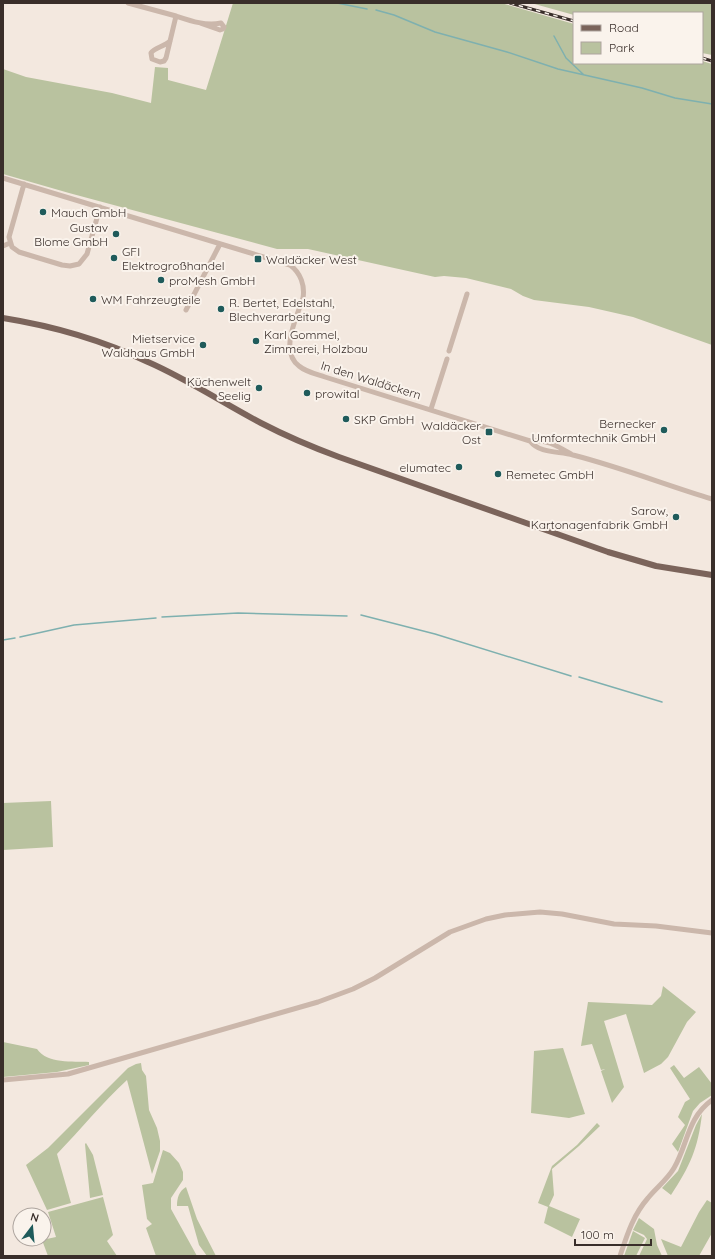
<svg xmlns="http://www.w3.org/2000/svg" width="715" height="1259" font-family="Quicksand,sans-serif">
	<style>
		.green { fill: #b9c29f }
		.lines { fill: none; stroke-linecap: round; stroke-linejoin: round }
		.stream { stroke: #7eb0af; stroke-width: 1.5 }
		.minor { stroke: #cbb7ab; stroke-width: 5 }
		.major { stroke: #7b645b; stroke-width: 6 }
		.rail-casing { stroke: #392e2a; stroke-width: 3 }
		.rail { stroke: #faf3ec; stroke-width: 1.5; stroke-dasharray: 4.5; stroke-linecap: butt }
		.poi-dot { fill: #1f5b5b; stroke: #faf3ec; stroke-width: 1.5 }
		.labels { text-anchor: middle; dominant-baseline: central; stroke-width: 4; stroke-linejoin: round; paint-order: stroke }
		.poi-label { font-size: 12px; fill: #392e2a; stroke: #faf3ec; text-anchor: start }
		.street-label { font-size: 12px; fill: #392e2a; stroke: #faf3ec }
	</style>
	<rect width="100%" height="100%" fill="#f3e8df"/>
	<path class="green" d="M233 3H501L574 24V63H702V61L712 64V345L633 317 589 307 534 300 523 296 511 289 466 278 444 276 435 277 308 249H277L69 193 3 174V59V69L26 77 112 93 151 103 155 67 168 68V80L206 90Z
		M531 3H712V55L702 53V13H574V15Z
		M51 801 53 847 3 850V803Z
		M663 986 696 1012 687 1022 668 1057 661 1064 644 1073 626 1014 604 1021 624 1087 612 1103 601 1071 605 1069 601 1070 592 1044 581 1046 588 1002 652 1005 661 996Z
		M3 1042 37 1049C47 1064 73 1061 89 1062V1065L57 1072 3 1077Z
		M563 1048 585 1114 569 1118 531 1113 534 1051Z
		M141 1063 142 1070 146 1076 149 1110 157 1128 160 1141V1151L152 1174 127 1080C102 1103 81 1129 57 1154L71 1203 47 1210 26 1165 48 1148 128 1068 136 1064Z
		M674 1065 684 1078 699 1067 712 1084V1095L700 1103 693 1111 678 1152 672 1144 685 1125 678 1117 685 1102 690 1099 670 1068Z
		M702 1114C698 1149 690 1166 671 1195L662 1188 678 1171 696 1125Z
		M597 1123 600 1126 579 1146 552 1169 554 1195 549 1206 580 1219 572 1237 544 1223 548 1207 538 1203 552 1166 577 1145Z
		M86 1143 93 1155 103 1195 90 1198 85 1144Z
		M163 1150 170 1153 179 1163 183 1172V1180L171 1198V1209L197 1256H156L146 1228 152 1224 147 1219 142 1185 153 1183Z
		M186 1187 197 1219 216 1256H207L199 1245 188 1206H177C177 1198 179 1191 186 1187Z
		M103 1197 113 1235 107 1241 117 1256H48L42 1240 56 1237 48 1212Z
		M707 1200 712 1203V1233L699 1256H668L661 1239 681 1247 699 1212Z
		M639 1218 654 1229 657 1245 662 1256H639L647 1239 644 1235 633 1230Z
		M633 1231 645 1238 636 1256H624Z"/>
	<g class="lines">
		<path class="stream" d="M337 3 367 9
			M376 10 394 15 435 32 507 52 558 69 642 88 675 98 712 104
			M554 36 566 58 584 75
			M361 615 435 634 571 676
			M162 617 238 613 347 616
			M20 637 74 625 156 618
			M3 640 15 638
			M579 677 662 702"/>
		<path class="minor" d="M128 3 176 16 166 58 164 61 160 62 152 59 151 53C155 47 164 47 170 41
			M176 16C191 21 205 26 221 23L224 27 223 29 220 30 200 23
			M3 178 290 265C301 273 305 286 303 298 297 317 279 351 299 366 306 372 316 374 325 377L530 441C545 438 559 447 571 454
			M24 184 9 237 12 247 19 252 62 265 70 266 79 264 87 254 100 207
			M3 246 10 243
			M186 310 220 244
			M449 351 467 294
			M431 409 447 359
			M530 441C540 454 559 451 573 455 620 467 666 485 712 499
			M3 1080 68 1074 318 1002 353 989 375 978 450 932 486 919 505 915 540 912 562 914 614 924 656 926 712 933
			M620 1256C627 1235 633 1215 648 1198 656 1188 667 1180 674 1168 688 1144 687 1118 712 1100"/>
		<path class="major" d="M3 318C53 326 102 340 148 362 187 379 223 403 261 423 286 436 312 447 339 457L608 552 656 566 712 575"/>
		<g class="rail-casing">
			<path id="rail" d="M510 3 574 21
				M702 58 712 61"/>
		</g>
		<use href="#rail" class="rail"/>
	</g>
	<g class="poi-dot">
		<circle cx="43" cy="212" r="4"/>
		<circle cx="116" cy="234" r="4"/>
		<circle cx="114" cy="258" r="4"/>
		<rect x="254" y="255" width="8" height="8" rx="2"/>
		<circle cx="161" cy="280" r="4"/>
		<circle cx="93" cy="299" r="4"/>
		<circle cx="221" cy="309" r="4"/>
		<circle cx="256" cy="341" r="4"/>
		<circle cx="203" cy="345" r="4"/>
		<circle cx="259" cy="388" r="4"/>
		<circle cx="307" cy="393" r="4"/>
		<circle cx="346" cy="419" r="4"/>
		<circle cx="664" cy="430" r="4"/>
		<rect x="485" y="428" width="8" height="8" rx="2"/>
		<circle cx="459" cy="467" r="4"/>
		<circle cx="498" cy="474" r="4"/>
		<circle cx="676" cy="517" r="4"/>
	</g>
	<g class="labels">
		<g class="poi-label">
			<text x="51" y="212">Mauch GmbH</text>
			<text x="108" y="227" text-anchor="end">Gustav<tspan x="108" dy="14">Blome GmbH</tspan></text>
			<text x="122" y="251">GFI<tspan x="122" dy="14">Elektrogroßhandel</tspan></text>
			<text x="266" y="259">Waldäcker West</text>
			<text x="169" y="280">proMesh GmbH</text>
			<text x="101" y="299">WM Fahrzeugteile</text>
			<text x="229" y="302">R. Bertet, Edelstahl,<tspan x="229" dy="14">Blechverarbeitung</tspan></text>
			<text x="264" y="334">Karl Gommel,<tspan x="264" dy="14">Zimmerei, Holzbau</tspan></text>
			<text x="195" y="338" text-anchor="end">Mietservice<tspan x="195" dy="14">Waldhaus GmbH</tspan></text>
			<text x="251" y="381" text-anchor="end">Küchenwelt<tspan x="251" dy="14">Seelig</tspan></text>
			<text x="315" y="393">prowital</text>
			<text x="354" y="419">SKP GmbH</text>
			<text x="656" y="423" text-anchor="end">Bernecker<tspan x="656" dy="14">Umformtechnik GmbH</tspan></text>
			<text x="481" y="425" text-anchor="end">Waldäcker<tspan x="481" dy="14">Ost</tspan></text>
			<text x="451" y="467" text-anchor="end">elumatec</text>
			<text x="506" y="474">Remetec GmbH</text>
			<text x="668" y="510" text-anchor="end">Sarow,<tspan x="668" dy="14">Kartonagenfabrik GmbH</tspan></text>
		</g>
		<g class="street-label">
			<text transform="translate(371 380) rotate(17)">In den Waldäckern</text>
		</g>
	</g>
	<rect width="715" height="1259" fill="none" stroke="#392e2a" stroke-width="8"/>
	<rect x="573" y="12" width="130" height="52" fill="#faf3ec" stroke="#ada49e"/>
	<rect x="581" y="25" width="20" height="6" fill="#7b645b" stroke="#ada49e"/>
	<text x="609" y="32" font-size="12" fill="#392e2a">Road</text>
	<rect x="581" y="42" width="20" height="12" fill="#b9c29f" stroke="#ada49e"/>
	<text x="609" y="52" font-size="12" fill="#392e2a">Park</text>
	<g transform="translate(32 1227) rotate(16)"><circle r="19" fill="#faf3ec" stroke="#ada49e"/>
	<path d="M0-3L7 15L0 10L-7 15Z" fill="#1f5b5b"/>
	<text y="-6" font-size="11" font-weight="bold" text-anchor="middle" fill="#392e2a">N</text>
	</g>
	<path d="M575 1239v6h76v-6" fill="none" stroke="#392e2a" stroke-width="2"/>
	<text x="581" y="1239" font-size="12" fill="#392e2a" stroke="#faf3ec" stroke-width="3" paint-order="stroke">100 m</text>
</svg>
